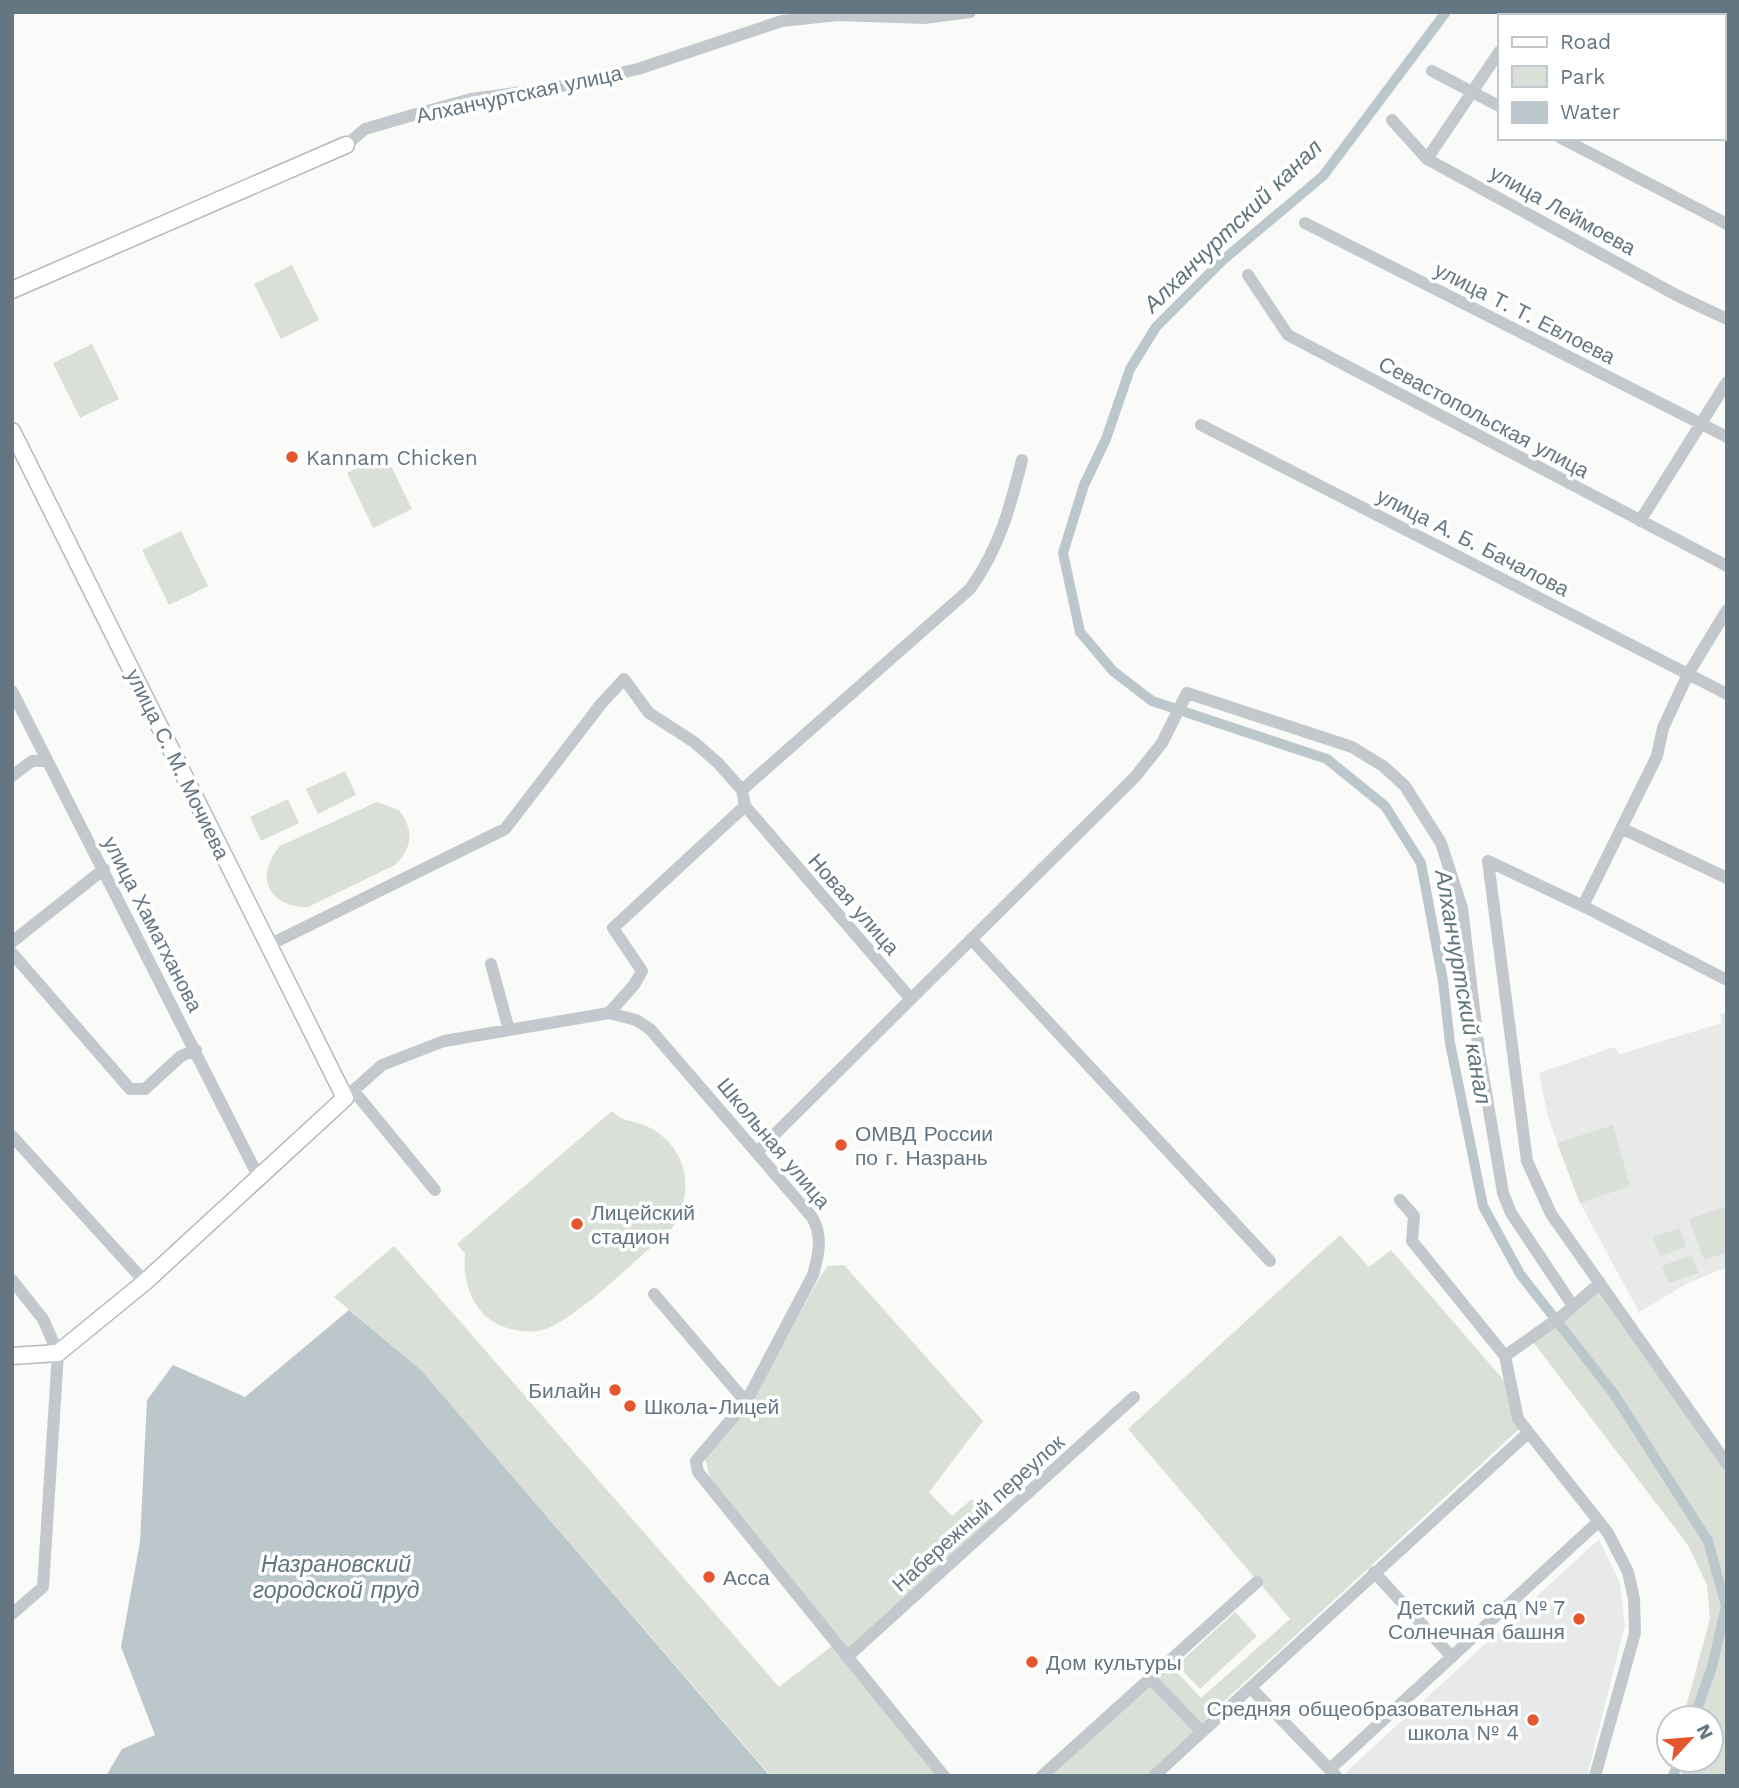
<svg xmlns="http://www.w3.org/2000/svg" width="1739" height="1788" font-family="'Work Sans',sans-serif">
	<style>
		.built { fill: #e8e9e9 }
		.green { fill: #dadfd7 }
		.water { fill: #bbc7cb }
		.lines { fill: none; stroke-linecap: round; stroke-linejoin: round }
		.canal { stroke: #bbc7cb; stroke-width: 10 }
		.secondary-casing { stroke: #b3babf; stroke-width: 19 }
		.street { stroke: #c3c8cc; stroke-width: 12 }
		.secondary { stroke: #fff; stroke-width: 16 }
		.poi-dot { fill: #e4572e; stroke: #fff; stroke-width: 2.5 }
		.labels { text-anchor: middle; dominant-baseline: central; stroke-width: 7; stroke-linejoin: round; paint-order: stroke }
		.street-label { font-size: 21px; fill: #657683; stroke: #fff }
		.poi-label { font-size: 21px; fill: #657683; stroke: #fff; text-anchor: start }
		.water-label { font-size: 23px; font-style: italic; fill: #60757c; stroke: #fff }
	</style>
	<rect width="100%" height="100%" fill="#fafaf8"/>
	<path class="built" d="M1727 1012V1267L1686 1284 1639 1312 1580 1203 1548 1117 1539 1073 1614 1047 1620 1054 1722 1023 1720 1014Z
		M1599 1539 1620 1583 1625 1625 1587 1776H1348L1345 1773Z"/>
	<path class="green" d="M292 265 319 320 281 339 254 284Z
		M92 344 119 399 80 418 53 363Z
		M385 454 412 509 373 528 347 473Z
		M181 531 208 586 169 605 142 550Z
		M345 771 356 795 318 814 306 789Z
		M288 799 299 823 261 841 250 817Z
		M377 802 399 810C414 830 413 847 395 865L308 907C268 907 254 876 280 846Z
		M612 1111C622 1122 633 1120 646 1126 688 1145 696 1192 672 1228 643 1253 577 1319 545 1329 527 1335 503 1330 488 1318 469 1302 463 1278 465 1254L457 1244Z
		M1613 1125 1630 1186 1580 1203 1557 1143Z
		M1727 1206V1252L1704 1260 1689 1219Z
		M1680 1228 1686 1247 1660 1256 1653 1237Z
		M1340 1235 1369 1267 1391 1250 1508 1385 1519 1429 1206 1718 1211 1724 1154 1776H1042L1172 1667 1201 1698 1290 1619 1128 1429Z
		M394 1246 779 1687 836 1643 944 1776H771L421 1370 334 1297Z
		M1692 1255 1698 1273 1669 1283 1662 1266Z
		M844 1265 983 1421 929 1492 952 1516 972 1499 994 1520 849 1649 710 1480 705 1457 747 1409 821 1275 828 1266Z
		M1600 1283 1727 1464V1776H1680L1686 1760H1711V1718H1683L1710 1619 1707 1585 1688 1545 1530 1338Z
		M1235 1612 1257 1636 1200 1689 1177 1665Z"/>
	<path class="water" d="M349 1310 421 1370 770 1776H106L122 1749 155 1735 121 1647 140 1542 147 1400 173 1365 245 1397Z"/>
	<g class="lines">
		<path class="canal" d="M1446 12 1323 176 1223 260 1156 327 1130 369 1106 439 1084 485 1063 553 1080 632 1113 671 1152 701 1327 759 1385 806 1421 863 1443 981 1450 1043 1483 1206 1520 1274 1614 1394 1708 1541 1726 1606 1712 1667 1694 1718
			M1673 1776 1679 1760"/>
		<g class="secondary-casing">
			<path id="secondary" d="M12 290 346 145
				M12 431 345 1098 145 1282 58 1353 12 1356"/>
		</g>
		<path class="street" d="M1526 16 1529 12
			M1432 71 1499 106
			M1392 120 1427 159 1678 296 1727 319
			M1561 138 1727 224
			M346 145 365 129 413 115 471 99 553 88 638 69 782 21 838 15 924 18 970 12
			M1427 159 1499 52
			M1305 223 1727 437
			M1248 275 1288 335 1727 566
			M1201 425 1727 694
			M1640 521 1727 382
			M12 691 258 1176
			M12 776 32 761H47
			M742 790 970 589C999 549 1010 508 1022 460
			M1623 829 1727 878
			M1488 861 1527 1161 1551 1214 1727 1464
			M1488 861 1583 906 1727 980
			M1583 906 1657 756 1663 728 1688 674 1727 610
			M971 939 1270 1261
			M12 942 104 869
			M269 945 505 829 601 704 624 679 649 713 694 742 718 763 742 790 745 806 911 999 757 1152
			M12 953 130 1089H145L181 1056 196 1050
			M491 964 509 1030
			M911 999 1135 777 1162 743 1187 693 1352 747 1383 766 1405 786 1441 843 1462 908 1479 1051 1503 1193 1511 1213 1573 1306
			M609 1013 634 985 642 971 613 928 745 806
			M353 1090 435 1190
			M345 1098 382 1065 444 1041 609 1013 636 1020 650 1029 812 1217C823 1236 819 1254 813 1275L746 1402 696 1461 698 1472 944 1776
			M12 1136 145 1282
			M1400 1200 1414 1216 1412 1241 1505 1356 1518 1419 1608 1533 1628 1572 1634 1599 1635 1633 1595 1776
			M12 1280 43 1319 58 1353 43 1587 12 1614
			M654 1294 746 1402
			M1505 1356 1563 1315 1600 1283
			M1374 1572 1452 1657
			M847 1657 1134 1397
			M1151 1679 1202 1732
			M1251 1688 1336 1776
			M1330 1769 1599 1521
			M1042 1776 1257 1582
			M1154 1776 1528 1433"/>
		<use href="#secondary" class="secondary"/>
	</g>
	<g class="poi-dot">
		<circle cx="292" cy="457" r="7"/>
		<circle cx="841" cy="1145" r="7"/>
		<circle cx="577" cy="1224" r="7"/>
		<circle cx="615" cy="1390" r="7"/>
		<circle cx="630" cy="1406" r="7"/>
		<circle cx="709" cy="1577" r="7"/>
		<circle cx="1579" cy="1619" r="7"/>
		<circle cx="1032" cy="1662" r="7"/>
		<circle cx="1533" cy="1720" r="7"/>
	</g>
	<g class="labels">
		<g class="street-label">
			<text transform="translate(519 94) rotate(-12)">Алханчуртская улица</text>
			<text transform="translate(1563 210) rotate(29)">улица Леймоева</text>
			<text transform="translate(1525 313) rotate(27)">улица Т. Т. Евлоева</text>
			<text transform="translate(1484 417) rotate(28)">Севастопольская улица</text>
			<text transform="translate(1473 542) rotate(27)">улица А. Б. Бачалова</text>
			<text transform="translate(178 764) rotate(64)">улица С. М. Мочиева</text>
			<text transform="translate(854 904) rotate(49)">Новая улица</text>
			<text transform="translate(153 924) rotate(63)">улица Хаматханова</text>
			<text transform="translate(774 1143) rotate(50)">Школьная улица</text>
			<text transform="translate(978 1513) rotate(-42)">Набережный переулок</text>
		</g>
		<g class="poi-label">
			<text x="306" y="457">Kannam Chicken</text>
			<text x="855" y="1133">ОМВД России<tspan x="855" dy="24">по г. Назрань</tspan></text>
			<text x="591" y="1212">Лицейский<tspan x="591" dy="24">стадион</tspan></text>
			<text x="601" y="1390" text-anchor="end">Билайн</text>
			<text x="644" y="1406">Школа-Лицей</text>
			<text x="723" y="1577">Асса</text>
			<text x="1565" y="1607" text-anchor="end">Детский сад № 7<tspan x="1565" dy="24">Солнечная башня</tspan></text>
			<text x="1046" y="1662">Дом культуры</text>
			<text x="1519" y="1708" text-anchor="end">Средняя общеобразовательная<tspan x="1519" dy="24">школа № 4</tspan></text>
		</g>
		<g class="water-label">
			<text transform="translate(1233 226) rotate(-44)">Алханчуртский канал</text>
			<text transform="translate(1463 987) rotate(80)">Алханчуртский канал</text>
			<text x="336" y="1564">Назрановский<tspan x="336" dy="26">городской пруд</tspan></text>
		</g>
	</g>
	<rect width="1739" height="1788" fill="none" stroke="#657683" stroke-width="28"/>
	<rect x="1498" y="14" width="228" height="126" fill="#ffffff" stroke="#c1c8cd" stroke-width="2"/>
	<rect x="1512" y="37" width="35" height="10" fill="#ffffff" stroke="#c1c8cd" stroke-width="2"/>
	<text x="1560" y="49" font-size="21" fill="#657683">Road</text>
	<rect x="1512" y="66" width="35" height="21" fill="#dadfd7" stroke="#c1c8cd" stroke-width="2"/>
	<text x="1560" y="84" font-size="21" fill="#657683">Park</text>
	<rect x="1512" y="102" width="35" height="21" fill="#bbc7cb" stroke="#c1c8cd" stroke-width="2"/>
	<text x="1560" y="119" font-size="21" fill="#657683">Water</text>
	<g transform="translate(1690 1739) rotate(64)"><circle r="33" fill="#ffffff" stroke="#c1c8cd" stroke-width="2"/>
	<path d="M0-5L12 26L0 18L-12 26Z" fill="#e4572e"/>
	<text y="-10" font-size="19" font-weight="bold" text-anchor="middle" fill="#657683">N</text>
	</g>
</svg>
